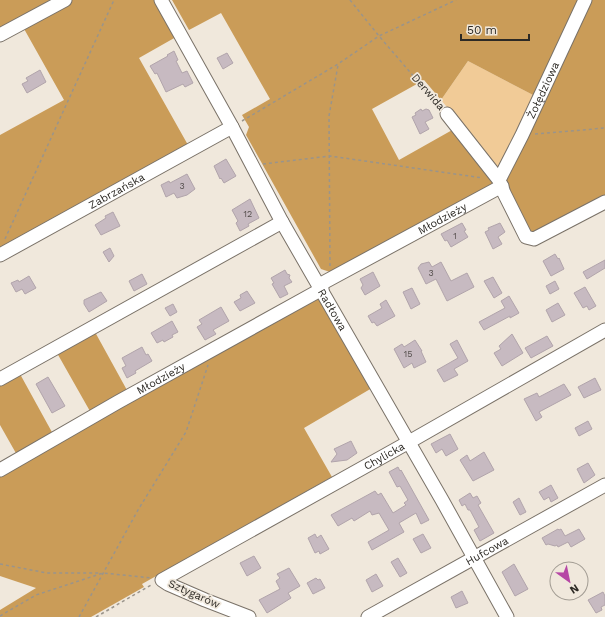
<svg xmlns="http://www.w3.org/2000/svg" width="605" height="617" font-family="'Work Sans',sans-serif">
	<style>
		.green { fill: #f1cb97 }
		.forest { fill: #ca9c58 }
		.building { fill: #c7bac1; stroke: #b1a4ab }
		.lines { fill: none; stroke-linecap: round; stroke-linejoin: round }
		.minor-casing { stroke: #7a7268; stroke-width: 15 }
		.path { stroke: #9a948b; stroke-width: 1.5; stroke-dasharray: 3 3; stroke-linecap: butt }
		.minor { stroke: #fff; stroke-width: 13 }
		.labels { text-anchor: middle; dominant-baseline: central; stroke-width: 3.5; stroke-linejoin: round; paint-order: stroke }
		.number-label { font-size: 9px; fill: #544e4c }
		.street-label { font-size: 11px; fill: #2d2a25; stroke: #f0e8dc }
	</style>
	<rect width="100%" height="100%" fill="#f0e8dc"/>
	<path class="green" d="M468 61 535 96 499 169 441 100Z"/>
	<path class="forest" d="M0 0H50L0 29Z
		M71 0H155L176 37 139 58 188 145 0 249V135L64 100 23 27Z
		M172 0H581L535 96 468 61 441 100 424 80 372 109 399 160 454 129 499 185 330 272 321 269 246 135 249 127 242 115 270 99 221 13 189 30Z
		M589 0H605V197L531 235 503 182Z
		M313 298 322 300 372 388 304 428 332 477 142 584 144 587 91 617H0V610L36 588 0 576V473Z
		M95 332 128 392 91 413 57 353Z
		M20 374 53 434 17 455 0 425V385Z"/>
	<path class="building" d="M174 51 178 60 176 61 182 73 187 71 193 83 185 87 183 84 166 92 157 73 155 74 150 66 168 56 167 55Z
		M227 53 233 63 223 69 217 58Z
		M40 70 46 82 27 93 22 84 28 81 26 78Z
		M421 109 422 111 426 109 429 110 433 118 425 122 429 129 420 134 412 117 416 115 415 113Z
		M226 159 236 176 224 183 221 178 220 179 214 166Z
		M187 174 195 189 187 195 177 198 174 193 166 197 161 185 169 181 170 183Z
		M250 199 259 218 248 224 249 226 240 231 236 223 238 221 232 210Z
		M113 212 120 226 101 235 95 225 106 218 105 216Z
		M462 223 466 230 464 231 468 237 451 247 447 240 445 241 441 234Z
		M500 223 505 232 498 237 502 244 493 249 485 232 489 230 488 228Z
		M110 248 114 256 109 262 103 252Z
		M555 254 558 259 559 258 564 269 551 276 543 261Z
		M605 260V268L587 279 583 272Z
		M429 262 432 267 441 262 451 281 467 273 474 287 447 301 436 279 426 284 418 268 421 264Z
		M285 270 287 274 290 275 289 278 292 282 284 286 288 294 280 298 272 284 274 283 271 278Z
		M373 272 380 286 365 295 361 288 363 285 360 279Z
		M142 274 147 284 134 291 129 281Z
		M29 276 36 288 25 294 22 289 16 292 11 283 18 280 19 282Z
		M493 277 502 293 494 298 484 281Z
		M555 281 559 289 550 294 546 286Z
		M585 287 596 306 589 310 587 306 583 308 574 293Z
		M412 288 420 304 411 309 403 292Z
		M247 291 255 303 240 311 234 302 241 298 240 295Z
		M101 292 107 301 89 312 84 304V300Z
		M509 296 519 313 510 318V316L484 330 479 322 505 308 501 301Z
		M386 300 395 316 377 326 374 322 372 323 368 316 382 308 380 304Z
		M558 303 565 315 552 322 546 310Z
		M173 304 177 312 170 316 165 308Z
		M221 307 229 321 213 330 216 334 205 340 197 327 202 324 199 320Z
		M172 321 178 332 172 335 173 337 164 342 163 340 157 343 151 333Z
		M512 334 523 353 502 366 494 353 501 349 499 346Z
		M547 336 553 346 531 358 525 348Z
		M415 340 422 351H421L426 362 414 368 412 363 404 368 394 349 402 344 404 347Z
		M457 340 468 361 454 369 458 375 444 382 437 370 458 358 450 344Z
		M142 347 146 355 148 354 152 361 135 371 136 373 127 378 122 368 126 366 122 358Z
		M48 377 65 406 52 413 36 384Z
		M595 378 601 390 584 398 578 387Z
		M564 384 571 395 539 412 542 417 536 421 524 399 537 393 539 397Z
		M588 421 592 429 579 436 575 428Z
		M450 434 458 449 446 456 442 449 436 453 431 444Z
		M351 441 357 453 347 460 331 462 337 454 334 449Z
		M484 452 494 470 473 481 460 460 467 455 470 461Z
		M588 463 595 475 584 483 577 469Z
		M398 467 400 471 401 470 429 520 421 524 416 513 399 523 404 532 372 550 368 542 389 530 379 513 372 515 370 511 354 521 352 518 338 526 331 515 375 491 378 495 381 493 393 513 406 505 404 503 408 500 400 486 397 487 389 472Z
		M551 485 558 498 551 502 549 497 544 500 539 492Z
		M470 493 473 498 477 496 481 503 478 505 494 533 480 541 474 530 479 527 470 510H468L465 504 462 506 459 500Z
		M519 498 526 512 520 515 513 502Z
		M558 529 559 530 561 529 565 536 579 529 585 539 571 547 568 542 558 547 557 545 555 546 548 544 546 545 542 538Z
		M315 534 317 538 321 535 329 549 320 554 319 551 315 553 308 538Z
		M423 534 431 548 421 553 413 539Z
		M254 556 261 568 247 576 240 563Z
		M398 558 407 573 400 577 391 562Z
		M514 564 528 589 515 596 502 572Z
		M289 568 300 586 288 593 291 598 267 613 259 600 280 589 276 581 280 578 277 574Z
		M376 574 383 586 372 592 366 580Z
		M316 578 318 580 320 579 325 588 313 594 307 583Z
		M462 591 468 603 456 608 451 597Z
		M603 592 605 596V605L601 607 602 610 596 613 588 600Z"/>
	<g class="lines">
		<g class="minor-casing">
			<g id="minor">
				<path id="s1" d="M161 0 232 127 282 222 442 500 507 617"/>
				<path d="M0 35 65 0"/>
				<path d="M447 114 499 180 504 193 526 237 534 239 605 202"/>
				<path id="s2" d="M499 180 522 135 585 0"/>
				<path id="s3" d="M0 255 232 127"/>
				<path id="s4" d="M319 285 502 186"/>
				<path d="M0 379 282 222"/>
				<path id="s5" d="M0 470 118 402 322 289"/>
				<path id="s6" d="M249 617 205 600 168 584 162 580 409 442 605 330"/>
				<path id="s7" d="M368 617 605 485"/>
			</g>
		</g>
		<path class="path" d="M350 0 379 36 440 107
			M242 121 338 64 379 36 456 0
			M535 134 605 128
			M263 164 330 156 483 178
			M5 239 114 0
			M330 266 329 116 338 65
			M0 564 47 573H101
			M0 616 36 595 103 573 152 578
			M79 617 138 510 186 432 208 365
			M96 617 153 584"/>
		<use href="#minor" class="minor"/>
	</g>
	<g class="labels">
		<g class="number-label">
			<text x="182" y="186">3</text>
			<text x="248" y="214">12</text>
			<text x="455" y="236">1</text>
			<text x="431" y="273">3</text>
			<text x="408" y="354">15</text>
		</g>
		<g class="street-label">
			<text stroke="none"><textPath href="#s2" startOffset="100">Żołędziowa</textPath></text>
			<text transform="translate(428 92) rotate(49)">Derwida</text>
			<text stroke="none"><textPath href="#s3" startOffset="133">Zabrzańska</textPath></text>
			<text stroke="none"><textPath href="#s4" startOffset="140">Młodzieży</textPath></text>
			<text stroke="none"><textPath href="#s1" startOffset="354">Radłowa</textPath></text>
			<text stroke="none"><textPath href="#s5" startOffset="185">Młodzieży</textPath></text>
			<text stroke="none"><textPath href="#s6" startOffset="349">Chylicka</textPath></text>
			<text stroke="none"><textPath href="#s7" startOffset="136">Hufcowa</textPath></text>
			<text transform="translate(194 594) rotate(24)">Sztygarów</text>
		</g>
	</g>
	<g transform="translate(569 581) rotate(147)"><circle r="19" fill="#f0e8dc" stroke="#a29c93"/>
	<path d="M0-3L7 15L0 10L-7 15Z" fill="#b647a5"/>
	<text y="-6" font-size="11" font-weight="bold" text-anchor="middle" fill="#2d2a25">N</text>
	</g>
	<path d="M461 34v6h68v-6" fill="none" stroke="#2d2a25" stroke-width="2"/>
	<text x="467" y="34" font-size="12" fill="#2d2a25" stroke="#f0e8dc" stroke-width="3" paint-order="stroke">50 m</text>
</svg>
